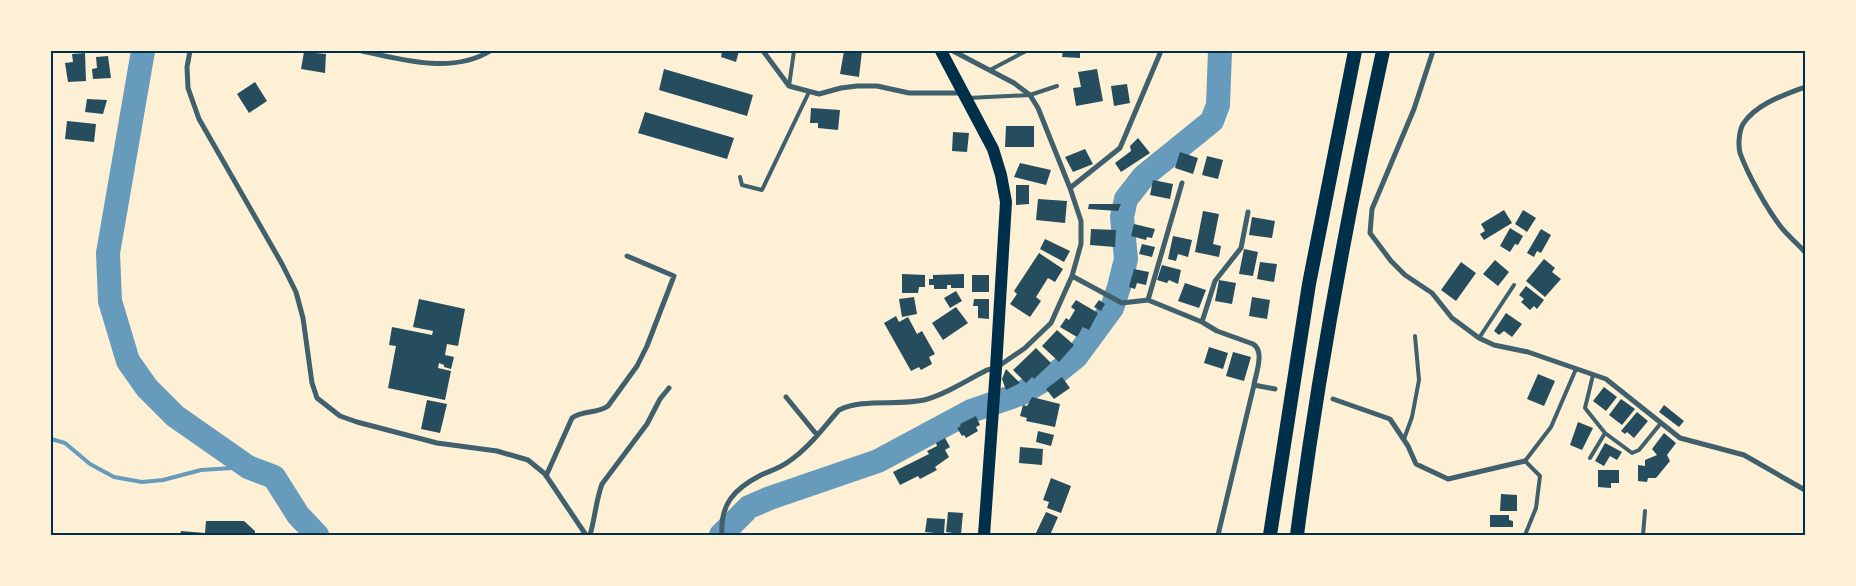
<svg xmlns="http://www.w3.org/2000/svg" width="1856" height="586" font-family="Rubik,sans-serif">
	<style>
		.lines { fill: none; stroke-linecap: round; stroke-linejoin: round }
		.stream { stroke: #669bbc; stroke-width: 4 }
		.river { stroke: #669bbc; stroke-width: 24 }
		.building { fill: #264d5e }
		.service { stroke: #3f606c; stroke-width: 4 }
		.minor { stroke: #3f606c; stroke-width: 5 }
		.primary { stroke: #003049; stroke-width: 12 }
		.motorway { stroke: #003049; stroke-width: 14 }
		.neatline { fill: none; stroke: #003049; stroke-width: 2 }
	</style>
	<rect width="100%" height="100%" fill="#fdf0d5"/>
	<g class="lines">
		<path class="stream" d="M51 439 65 443 90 464 114 477 142 482 163 480 201 470 248 467"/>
		<path class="river" d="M143 51 108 253 110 301 128 361 147 388 175 416 248 467 274 477 298 515 317 535
			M721 535 749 507 770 498 878 461 971 411 1020 394 1056 373 1076 357 1112 308 1119 287 1126 259 1122 217 1126 199 1144 176 1212 121 1218 105 1220 51"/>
	</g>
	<path class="building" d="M722 51H739L736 62 721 57Z
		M844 51H862L859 77 840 74Z
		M1063 51H1080V58L1062 57Z
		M304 52 326 54 325 73 301 69Z
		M85 53 86 81 68 82 65 63 73 62 72 54Z
		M108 56 111 78 93 79 92 69 97 68 96 57Z
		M664 69 753 95 747 116 659 90Z
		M1097 69 1103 101 1076 106 1073 88 1081 87 1078 72Z
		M255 82 267 101 249 113 237 94Z
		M1127 84 1130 103 1114 106 1111 86Z
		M87 99 107 100 103 114 85 112Z
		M811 108 840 110 838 130 818 128V123H810Z
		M645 112 734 138 727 159 638 133Z
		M67 121 96 124 94 142 65 139Z
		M1006 126H1034V147H1005Z
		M953 132 969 133 967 152 952 151Z
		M1138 138 1150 153 1121 172 1115 163 1131 151 1130 146Z
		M1085 149 1093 164 1073 172 1065 157Z
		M1180 152 1198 158 1193 174 1175 168Z
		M1207 156 1223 160 1218 179 1202 175Z
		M1020 163 1051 170 1046 185 1014 177Z
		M1153 180 1173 184 1170 199 1150 195Z
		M1016 185H1029V204L1016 205Z
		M1038 199 1067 201 1065 223 1036 220Z
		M1089 204H1121L1118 211 1088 209Z
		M1504 210 1512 223 1484 240 1480 234 1485 231 1481 224Z
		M1523 210 1536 218 1527 232 1515 224Z
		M1203 211 1219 214 1213 244 1221 246 1219 257 1195 252Z
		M1252 217 1275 221 1272 238 1249 235Z
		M1134 224 1155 229 1152 238 1147 237 1146 240 1131 236Z
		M1510 228 1523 236 1518 245 1515 244 1510 252 1500 246Z
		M1091 229 1116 230 1115 247 1090 245Z
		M1541 229 1551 235 1541 253 1537 251 1534 257 1527 253Z
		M1173 236 1192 240 1188 257 1178 254 1176 261 1168 259Z
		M1045 239 1070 251 1064 262 1040 249Z
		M1142 244 1155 247 1152 257 1139 254Z
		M1244 249 1258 252 1253 276 1239 274Z
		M1039 253 1063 269 1055 282 1048 278 1036 297 1041 301 1030 317 1010 304 1017 294 1014 291Z
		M1544 259 1555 268 1552 272 1561 279 1545 297 1526 281Z
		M1495 260 1509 272 1498 286 1483 274Z
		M1260 262 1277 264 1274 282 1257 279Z
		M1461 262 1476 273 1456 301 1441 290Z
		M1162 265 1181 270 1178 284 1169 280 1167 283 1157 280Z
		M1134 269 1149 272 1146 285 1137 283 1135 289 1129 287Z
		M902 274 925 275V287H919L918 293H902Z
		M964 274V288H951V285H947V289H934V285H929V279H933V275Z
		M972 275H989V292H972Z
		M1219 280 1236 283 1232 304 1215 301Z
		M1185 283 1206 290 1199 308 1178 301Z
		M1526 286 1544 300 1537 309 1534 306 1530 310 1521 302 1524 299 1519 295Z
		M956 291 962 301 950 308 944 298Z
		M914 297 917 314 902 317 899 299Z
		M1252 297 1270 300 1267 319 1249 316Z
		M419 299 465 309 458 346 447 344 445 355 454 357 451 369 444 367V365L439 363 438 368 451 371 445 400 388 388 396 346 389 345 392 327 432 335 433 331 413 327Z
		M974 299H989V319L978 318V306H973Z
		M1076 300 1098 313 1089 330 1083 327 1077 337 1060 327 1066 318 1069 320 1075 310 1071 307Z
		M1099 300 1105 304 1101 311 1094 307Z
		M956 307 968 323 943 340 932 323Z
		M1506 313 1522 324 1512 337 1504 331 1499 335 1494 331Z
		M896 316 899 322 908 317 917 334 922 331 935 354 929 357 932 364 921 370 919 367 911 371 884 323Z
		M1057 330 1074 345 1059 362 1042 346Z
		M1209 347 1228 353 1223 369 1204 363Z
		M1036 348 1051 363 1034 379 1032 377 1026 383 1013 370Z
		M1233 352 1251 357 1244 381 1226 376Z
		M1006 369 1020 383 1006 390 1002 379Z
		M1538 374 1555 381 1544 406 1527 399Z
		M1062 377 1070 388 1054 399 1046 389Z
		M1604 387 1617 397 1606 411 1593 401Z
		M1032 397 1060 404 1055 427 1026 421 1027 418 1020 416 1023 405 1027 406Z
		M1621 399 1635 409 1622 425 1609 415Z
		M427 400 447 404 440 433 421 429Z
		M1664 405 1684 421 1679 427 1659 412Z
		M1637 412 1648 421 1634 438 1627 432 1625 434 1621 431Z
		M976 416 980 425 976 427 978 431 966 438 964 435 962 436 957 428 961 426 960 424Z
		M1578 422 1593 428 1582 450 1570 445Z
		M1038 431 1054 435 1051 446 1036 442Z
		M1664 433 1676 443 1667 455 1670 461 1656 478H1648L1647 482 1638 481V465L1645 466V460L1657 455 1652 449Z
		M945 438 950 447 945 450 949 457 935 467 937 470 920 479 918 476 900 485 893 472 929 454 927 451 937 446 936 443Z
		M1605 443 1622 452 1617 460 1610 456 1604 466 1595 461Z
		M1020 447 1043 449 1042 465 1019 463Z
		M1598 470H1619V483H1611V488L1598 487Z
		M1051 478 1071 486 1061 513 1047 508 1049 502 1043 500Z
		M1501 494 1517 495V511H1500Z
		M948 512 963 513 961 534 946 532Z
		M1046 512 1058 517 1050 535H1035Z
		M1490 515H1509V520L1513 521V527H1490Z
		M927 518 945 519 944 534 925 532Z
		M206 521H244L255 531V535H180L181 531 205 533Z"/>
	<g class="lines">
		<path class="service" d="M990 70 1026 51
			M789 86 794 51
			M968 98 1030 95 1057 86
			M740 177 742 185 762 190 809 92
			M1479 338 1514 285
			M1593 375 1585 408 1605 433 1632 453 1639 450 1661 423
			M1404 439 1412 417 1419 380 1415 336
			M1590 458 1605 433
			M1525 535 1536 508 1540 476 1525 461 1551 427 1576 369
			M1643 535 1645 511"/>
		<path class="minor" d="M190 51 187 67 188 88 199 119 282 264 296 292 303 318 312 383 317 398 340 416 357 422 437 443 497 451 528 460 545 474 586 535
			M362 51C402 60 453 74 490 51
			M763 51 789 86 819 94 841 88 857 86H877L909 93H962
			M1433 51 1414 109 1372 209 1370 233 1391 261 1405 275 1432 293 1452 318 1479 338 1494 345 1528 352 1606 379 1680 438 1744 455 1805 490
			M1805 87C1784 95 1756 104 1743 124 1739 131 1738 145 1740 153 1748 175 1767 209 1781 227 1788 236 1797 243 1805 252
			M1070 188 1120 148 1161 51
			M1072 276 1122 303 1148 300 1202 322 1217 331 1253 344C1265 351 1256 373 1254 385
			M1148 300 1182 183
			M1202 322 1215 281 1241 248 1248 212
			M786 397 817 435
			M1333 399 1390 419 1408 446 1416 464 1448 479 1525 461
			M546 476 572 418C582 410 597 414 608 406L637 366 647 346 674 276 627 256
			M590 535C595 518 596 500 602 484L647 424 660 399 669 388
			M722 535C720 504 734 489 761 475 770 471 780 468 788 462 808 449 823 428 839 410 862 398 898 406 924 400 945 395 967 380 987 370L996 368 1025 348 1051 323 1072 276 1081 244V221L1070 188 1038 108 1030 95 1014 83 953 51
			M1218 535 1254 385 1275 389"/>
		<path class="primary" d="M941 51 993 149 1001 175 1006 202 996 368 984 535"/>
		<path class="motorway" d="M1270 535 1309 284 1355 51
			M1297 535C1318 373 1348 211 1383 51"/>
	</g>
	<rect width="1856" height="586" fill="none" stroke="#fdf0d5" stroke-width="105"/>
	<rect x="52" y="52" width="1752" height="482" class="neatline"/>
</svg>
